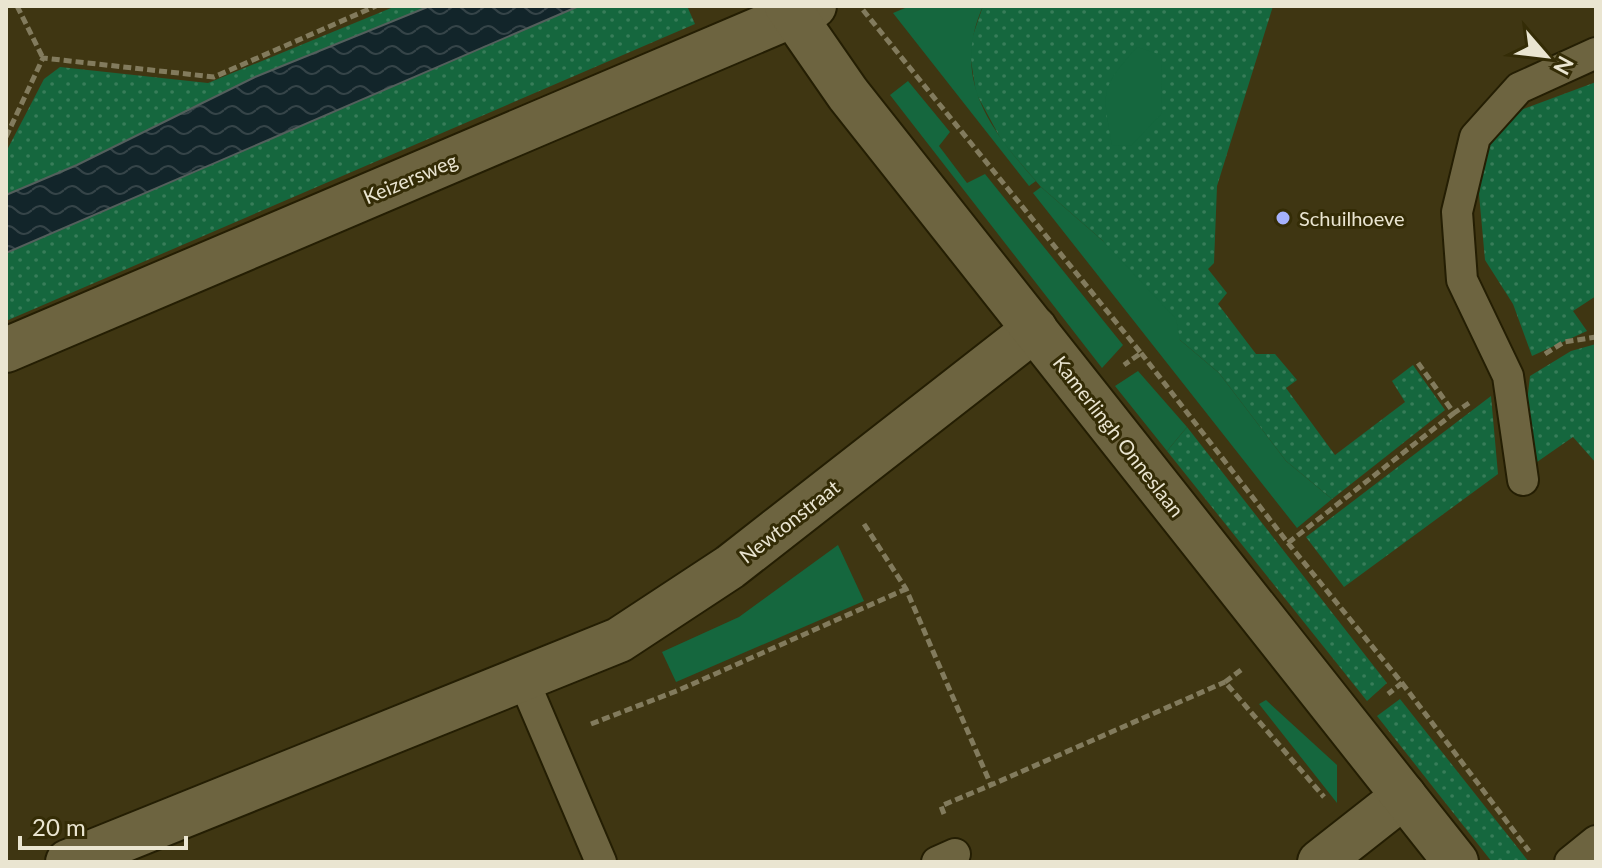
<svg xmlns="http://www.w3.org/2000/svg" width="1602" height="868" font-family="Lato,sans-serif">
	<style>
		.grass { fill: url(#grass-dots) }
		.green { fill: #15673e }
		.water { fill: url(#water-waves); stroke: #535f5c; stroke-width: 2 }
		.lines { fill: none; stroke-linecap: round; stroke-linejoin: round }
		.service-casing { stroke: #241e03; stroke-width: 34 }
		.minor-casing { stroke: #241e03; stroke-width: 48 }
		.tertiary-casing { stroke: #241e03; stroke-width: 48 }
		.path { stroke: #827b5d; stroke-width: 5; stroke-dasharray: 8 4; stroke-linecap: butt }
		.service { stroke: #6d6440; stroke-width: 30 }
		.minor { stroke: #6d6440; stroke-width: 44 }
		.tertiary { stroke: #6d6440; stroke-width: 44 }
		.poi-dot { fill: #a5b1fc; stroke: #342c06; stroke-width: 3 }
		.labels { text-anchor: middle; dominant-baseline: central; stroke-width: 6; stroke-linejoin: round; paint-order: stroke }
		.street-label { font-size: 20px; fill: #eae5d1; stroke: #342c06 }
		.poi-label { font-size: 20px; fill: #eae5d1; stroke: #342c06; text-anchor: start }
	</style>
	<defs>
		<pattern id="grass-dots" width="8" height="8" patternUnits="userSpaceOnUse" patternTransform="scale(2)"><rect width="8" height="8" fill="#15673e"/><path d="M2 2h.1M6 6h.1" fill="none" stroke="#377d59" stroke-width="1.8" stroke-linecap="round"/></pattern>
		<pattern id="water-waves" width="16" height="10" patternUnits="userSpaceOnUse" patternTransform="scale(2)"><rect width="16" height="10" fill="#12252a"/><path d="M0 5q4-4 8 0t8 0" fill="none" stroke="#354448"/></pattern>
	</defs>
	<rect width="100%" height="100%" fill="#3f3612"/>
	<path class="grass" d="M396 6H430L255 77 77 165 6 195V152L44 79 60 67 208 83Z
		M579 6H687L695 24 6 321V253Z
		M983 6H1273L1217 186 1214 263 1208 269 1227 293 1218 304 1256 354H1275L1297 380 1286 388 1335 455 1405 402 1392 381 1413 365 1445 410 1332 499 1286 461 1219 373 1180 340 1102 240 1041 187 1003 143 976 93 969 47Z
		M1596 82V296L1573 311 1587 331 1532 356 1513 304 1485 260 1479 194 1486 149 1515 112Z
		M1596 344V463L1573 437 1537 462 1523 437 1530 376 1571 351Z
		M1491 396 1498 474 1344 587 1306 537Z
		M1187 427 1387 683 1367 701 1167 451Z
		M1400 699 1529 862H1492L1377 716Z"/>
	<path class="green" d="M910 6H983C951 78 989 128 1036 181L1029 186 893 13Z
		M1137 47 1161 55 1162 113 1131 146 1112 145C1102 91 1100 89 1137 47Z
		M908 81 950 132 939 146 967 183 985 174 1123 345 1102 368 890 95Z
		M1041 187 1102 240 1176 319 1180 340 1219 373 1286 461 1332 499 1297 528 1033 193Z
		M1138 371 1187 427 1167 451 1115 386Z
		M838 545 864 601 676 682 662 652 739 617Z
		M1266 700 1337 765V803L1259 704Z"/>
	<path class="water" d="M430 6H579L6 253V195L77 165 255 77Z"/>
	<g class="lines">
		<g class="service-casing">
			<path id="service" d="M1523 480 1508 376 1462 280 1457 212 1475 137 1519 88 1596 53
				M523 679 601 862
				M937 862 955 854
				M1570 862 1596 841"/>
		</g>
		<g class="minor-casing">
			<path id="minor" d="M6 350 814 6
				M68 862 619 640 730 567 1035 329
				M1320 862 1404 796"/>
		</g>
		<g class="tertiary-casing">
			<path id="tertiary" d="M787 6 848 94 1456 862"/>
		</g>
		<path class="path" d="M17 6 43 58
			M863 10 1141 353 1124 365
			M6 137 43 58 214 77 376 6
			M1141 353 1288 543 1402 683 1388 694
			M1545 354 1564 342 1596 337
			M1418 363 1454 413 1469 403
			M864 524 906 589 991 785 1225 682
			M1288 543 1454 413
			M1241 670 1225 682 1324 797
			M1402 683 1529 851
			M591 724 679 690 906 589
			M944 814 941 806 991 785"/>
		<use href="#service" class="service"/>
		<use href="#minor" class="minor"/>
		<use href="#tertiary" class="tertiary"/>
	</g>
	<circle class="poi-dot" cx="1283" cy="218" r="8"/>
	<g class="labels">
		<g class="street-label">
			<text transform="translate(410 178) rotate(-23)">Keizersweg</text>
			<text transform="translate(1119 436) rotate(52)">Kamerlingh Onneslaan</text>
			<text transform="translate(789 521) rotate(-38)">Newtonstraat</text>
		</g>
		<g class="poi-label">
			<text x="1299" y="218">Schuilhoeve</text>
		</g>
	</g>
	<rect width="1602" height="868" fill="none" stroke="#eae5d1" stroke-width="16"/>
	<g transform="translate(1546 56) rotate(118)" stroke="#342c06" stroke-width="6" paint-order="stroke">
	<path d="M0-6L14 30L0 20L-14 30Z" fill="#eae5d1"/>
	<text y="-12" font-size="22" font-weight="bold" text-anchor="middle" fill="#eae5d1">N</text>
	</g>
	<path d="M20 836v12h166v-12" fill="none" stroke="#eae5d1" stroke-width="4"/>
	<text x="32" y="836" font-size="24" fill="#eae5d1" stroke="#342c06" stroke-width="6" paint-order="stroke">20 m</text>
</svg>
